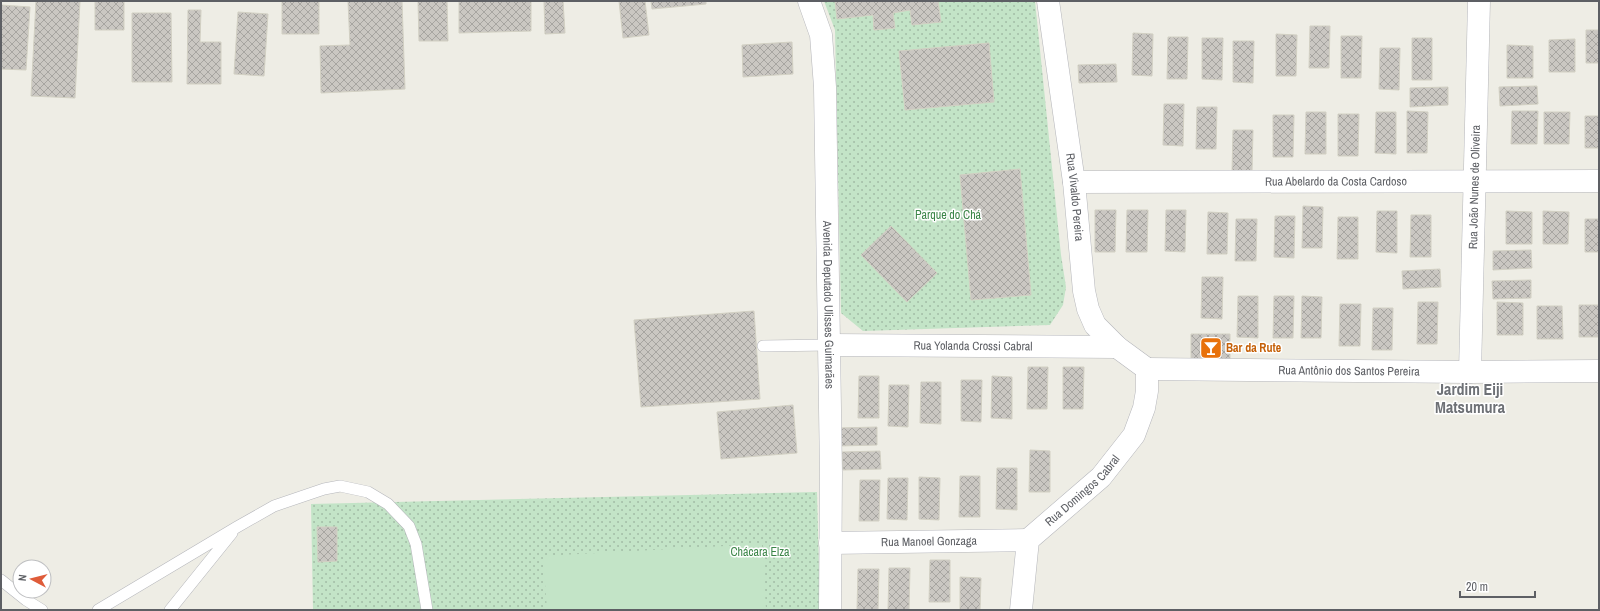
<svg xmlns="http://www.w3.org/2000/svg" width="1600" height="611" font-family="'Archivo Narrow',sans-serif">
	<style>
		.park { fill: url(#park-dots) }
		.pitch { fill: #c3e4c7 }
		.building { fill: url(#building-cross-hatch); stroke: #d2d0c3 }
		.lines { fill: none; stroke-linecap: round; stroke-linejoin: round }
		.service-casing { stroke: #b5b6bb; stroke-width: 12 }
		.minor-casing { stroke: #b5b6bb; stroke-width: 23 }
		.service { stroke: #fff; stroke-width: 11 }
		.minor { stroke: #fff; stroke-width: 22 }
		.labels { text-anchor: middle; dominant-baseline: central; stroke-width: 3; stroke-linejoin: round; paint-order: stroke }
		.street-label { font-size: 12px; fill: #5d5f64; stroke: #fff }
		.park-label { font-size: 12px; fill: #3b8548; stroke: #fff }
		.food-label { font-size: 12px; font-weight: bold; fill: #c56008; stroke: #fff; text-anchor: start }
		.district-label { font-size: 16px; font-weight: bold; fill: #6e7176; stroke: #fff }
	</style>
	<defs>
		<pattern id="park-dots" width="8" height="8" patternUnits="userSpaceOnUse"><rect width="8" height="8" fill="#c3e4c7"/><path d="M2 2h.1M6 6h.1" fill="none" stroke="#a2bca5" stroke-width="1.8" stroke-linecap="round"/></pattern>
		<pattern id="building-cross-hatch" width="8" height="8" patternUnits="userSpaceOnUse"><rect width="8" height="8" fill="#cac7c2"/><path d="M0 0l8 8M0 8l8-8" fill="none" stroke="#a7a5a1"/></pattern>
	</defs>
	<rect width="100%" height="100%" fill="#eeede5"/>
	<path class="park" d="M824 1H1035L1061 255 1066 287 1063 305 1050 325 863 331 841 313 835 30Z
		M817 492 820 610H313L311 504Z"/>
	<path class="pitch" d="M762 544 766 610H547L543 556Z"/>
	<path class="building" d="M36 1H80L75 98 31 96Z
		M95 1H124V30H95Z
		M282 1H319V34H282Z
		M348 1H402L405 89 321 93 320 46 350 45Z
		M418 1H447L448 41H419Z
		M459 1H531V31L459 33Z
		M544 1H563L565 33 545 34Z
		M619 1H645L649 35 623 38Z
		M651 1H706V4L652 9Z
		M835 1H938L941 22 912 25 910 10 893 13 895 28 874 30 873 15 837 19Z
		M1 5 30 7 26 70 1 69Z
		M188 10H201L200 42H221V84H187Z
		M238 12 268 14 264 76 234 74Z
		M132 13H171L172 82H132Z
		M1310 26H1330L1329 68H1309Z
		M1586 30H1599V63H1586Z
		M1133 33 1153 34 1152 76 1132 75Z
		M1276 34 1297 35 1296 76H1276Z
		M1341 36H1362L1361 78H1341Z
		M1168 37H1188L1187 79H1167Z
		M1202 38H1223L1222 80 1202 79Z
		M1412 38H1432V80H1412Z
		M1575 39V72H1549V40Z
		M1233 41H1254L1253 83 1233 82Z
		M792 42 793 74 743 77 742 45Z
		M989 43 994 102 905 110 899 51Z
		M1507 45 1533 46V78H1507Z
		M1380 48H1400L1399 90 1379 89Z
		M1116 64 1117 82 1079 83 1078 65Z
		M1537 86 1538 104 1500 106 1499 87Z
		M1448 87V105L1410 107V88Z
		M1164 104H1184L1183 146 1163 145Z
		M1197 107H1217L1216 149H1196Z
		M1407 111 1428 112 1427 153H1407Z
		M1512 111H1538L1537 144H1511Z
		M1306 112H1326V154H1305Z
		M1376 112H1396V154L1375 153Z
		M1544 112H1570L1569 144H1544Z
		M1338 114H1359L1358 156H1338Z
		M1273 115H1294L1293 157H1273Z
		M1585 116H1599V148H1585Z
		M1233 130H1253L1252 172H1232Z
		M1020 169 1031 295 971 300 960 175Z
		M1303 206 1323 207 1322 248H1302Z
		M1095 210H1116L1115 252H1095Z
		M1127 210H1148L1147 252H1126Z
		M1166 210H1186L1185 252 1165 251Z
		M1377 211H1397V253L1376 252Z
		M1506 211 1532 212V244H1506Z
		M1543 211 1569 212 1568 244H1543Z
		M1208 212 1228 213 1227 254H1207Z
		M1411 215H1431V257H1410Z
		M1275 216H1295L1294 258 1274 257Z
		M1338 217H1358V259H1337Z
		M1236 219H1257L1256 261H1235Z
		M1585 219H1599V252H1585Z
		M891 226 937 273 907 302 861 255Z
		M1531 250 1532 268 1493 270V251Z
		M1440 269 1441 287 1403 289 1402 271Z
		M1202 277H1223L1222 319 1201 318Z
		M1531 280V298L1493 299 1492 281Z
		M1238 296H1258V338L1237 337Z
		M1274 296H1294L1293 338H1273Z
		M1302 296 1322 297 1321 338H1301Z
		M1418 302H1438L1437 344H1417Z
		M1497 302 1523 303V335H1497Z
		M1340 304H1361L1360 346H1339Z
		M1579 305H1599V337H1579Z
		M1537 306H1562L1563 339H1537Z
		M1373 308H1393L1392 350H1372Z
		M754 311 760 399 641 407 634 320Z
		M1191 334H1230V362H1191Z
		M1028 367H1048L1047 409H1027Z
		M1063 367H1084L1083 409H1063Z
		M859 376H879V418H858Z
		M992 376 1012 377V419L991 418Z
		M961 380H982L981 422 961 421Z
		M921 382H941V424L920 423Z
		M889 385H909L908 427 888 426Z
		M793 405 797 453 721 459 717 412Z
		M877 427V445L839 446 838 428Z
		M1030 450 1050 451V492H1029Z
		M880 451 881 469 843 470 842 452Z
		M997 468H1017V510L996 509Z
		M960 476H980V517H959Z
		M919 477 940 478 939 520 919 519Z
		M888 478H908L907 520 887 519Z
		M860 480H880L879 521H859Z
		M317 527H337V561L318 562Z
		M930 560H950V602H929Z
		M889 568H910L909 610H888Z
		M858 569H879L878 610H857Z
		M960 577 981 578 980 610H960Z"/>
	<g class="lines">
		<g class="service-casing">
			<path id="service" d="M763 346 829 345
				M1 580 26 600 42 610
				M98 610 237 527 274 506 324 489 340 486 368 492 388 504 409 526 416 544 427 610
				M170 610 232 533"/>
		</g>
		<g class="minor-casing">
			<g id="minor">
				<path id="s1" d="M809 1 821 35 825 87 831 473 830 610"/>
				<path id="s2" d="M1048 1 1074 182 1084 291 1088 309 1095 325 1117 347 1147 369"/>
				<path id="s3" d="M1074 182 1599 181"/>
				<path id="s4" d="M829 345 1117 347"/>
				<path id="s5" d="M1147 369 1470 372 1599 371"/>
				<path id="s6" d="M1470 372 1479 1"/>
				<path id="s7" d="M830 543 1028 540"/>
				<path id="s8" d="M1021 610 1028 540 1101 477 1134 435 1144 408 1147 391V369"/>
			</g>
		</g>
		<use href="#service" class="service"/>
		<use href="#minor" class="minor"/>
	</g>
	<defs>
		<g id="bar-square" transform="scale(1.15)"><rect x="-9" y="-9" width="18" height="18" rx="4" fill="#e8710a" stroke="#fff"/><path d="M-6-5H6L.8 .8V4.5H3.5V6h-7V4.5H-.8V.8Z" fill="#fff"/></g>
	</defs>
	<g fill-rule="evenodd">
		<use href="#bar-square" x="1211" y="348"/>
	</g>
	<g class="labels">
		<g class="street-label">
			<text stroke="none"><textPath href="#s3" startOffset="262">Rua Abelardo da Costa Cardoso</textPath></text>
			<text stroke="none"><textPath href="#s6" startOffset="185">Rua João Nunes de Oliveira</textPath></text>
			<text stroke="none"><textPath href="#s2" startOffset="198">Rua Vivaldo Pereira</textPath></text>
			<text stroke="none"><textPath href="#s1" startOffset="306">Avenida Deputado Ulisses Guimarães</textPath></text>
			<text stroke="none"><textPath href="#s4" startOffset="144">Rua Yolanda Crossi Cabral</textPath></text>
			<text stroke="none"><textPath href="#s5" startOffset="202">Rua Antônio dos Santos Pereira</textPath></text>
			<text stroke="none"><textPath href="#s8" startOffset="144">Rua Domingos Cabral</textPath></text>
			<text stroke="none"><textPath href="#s7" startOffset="99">Rua Manoel Gonzaga</textPath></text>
		</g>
		<g class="park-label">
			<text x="948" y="215">Parque do Chá</text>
			<text x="760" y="552">Chácara Elza</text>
		</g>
		<g class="food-label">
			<text x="1226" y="348">Bar da Rute</text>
		</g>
		<g class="district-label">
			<text x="1470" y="389">Jardim Eiji<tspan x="1470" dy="18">Matsumura</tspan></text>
		</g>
	</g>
	<rect width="1600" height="611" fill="none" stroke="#5d5f64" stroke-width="4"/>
	<g transform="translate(32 579) rotate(277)"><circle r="19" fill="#ffffff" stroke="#bebfc1"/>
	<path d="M0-3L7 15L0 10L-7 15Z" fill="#df5c3a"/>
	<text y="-6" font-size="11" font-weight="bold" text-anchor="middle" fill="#5d5f64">N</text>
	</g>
	<path d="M1460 591v6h75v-6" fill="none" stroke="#5d5f64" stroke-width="2"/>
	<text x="1466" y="591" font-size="12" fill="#5d5f64" stroke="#ffffff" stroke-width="3" paint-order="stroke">20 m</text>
</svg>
